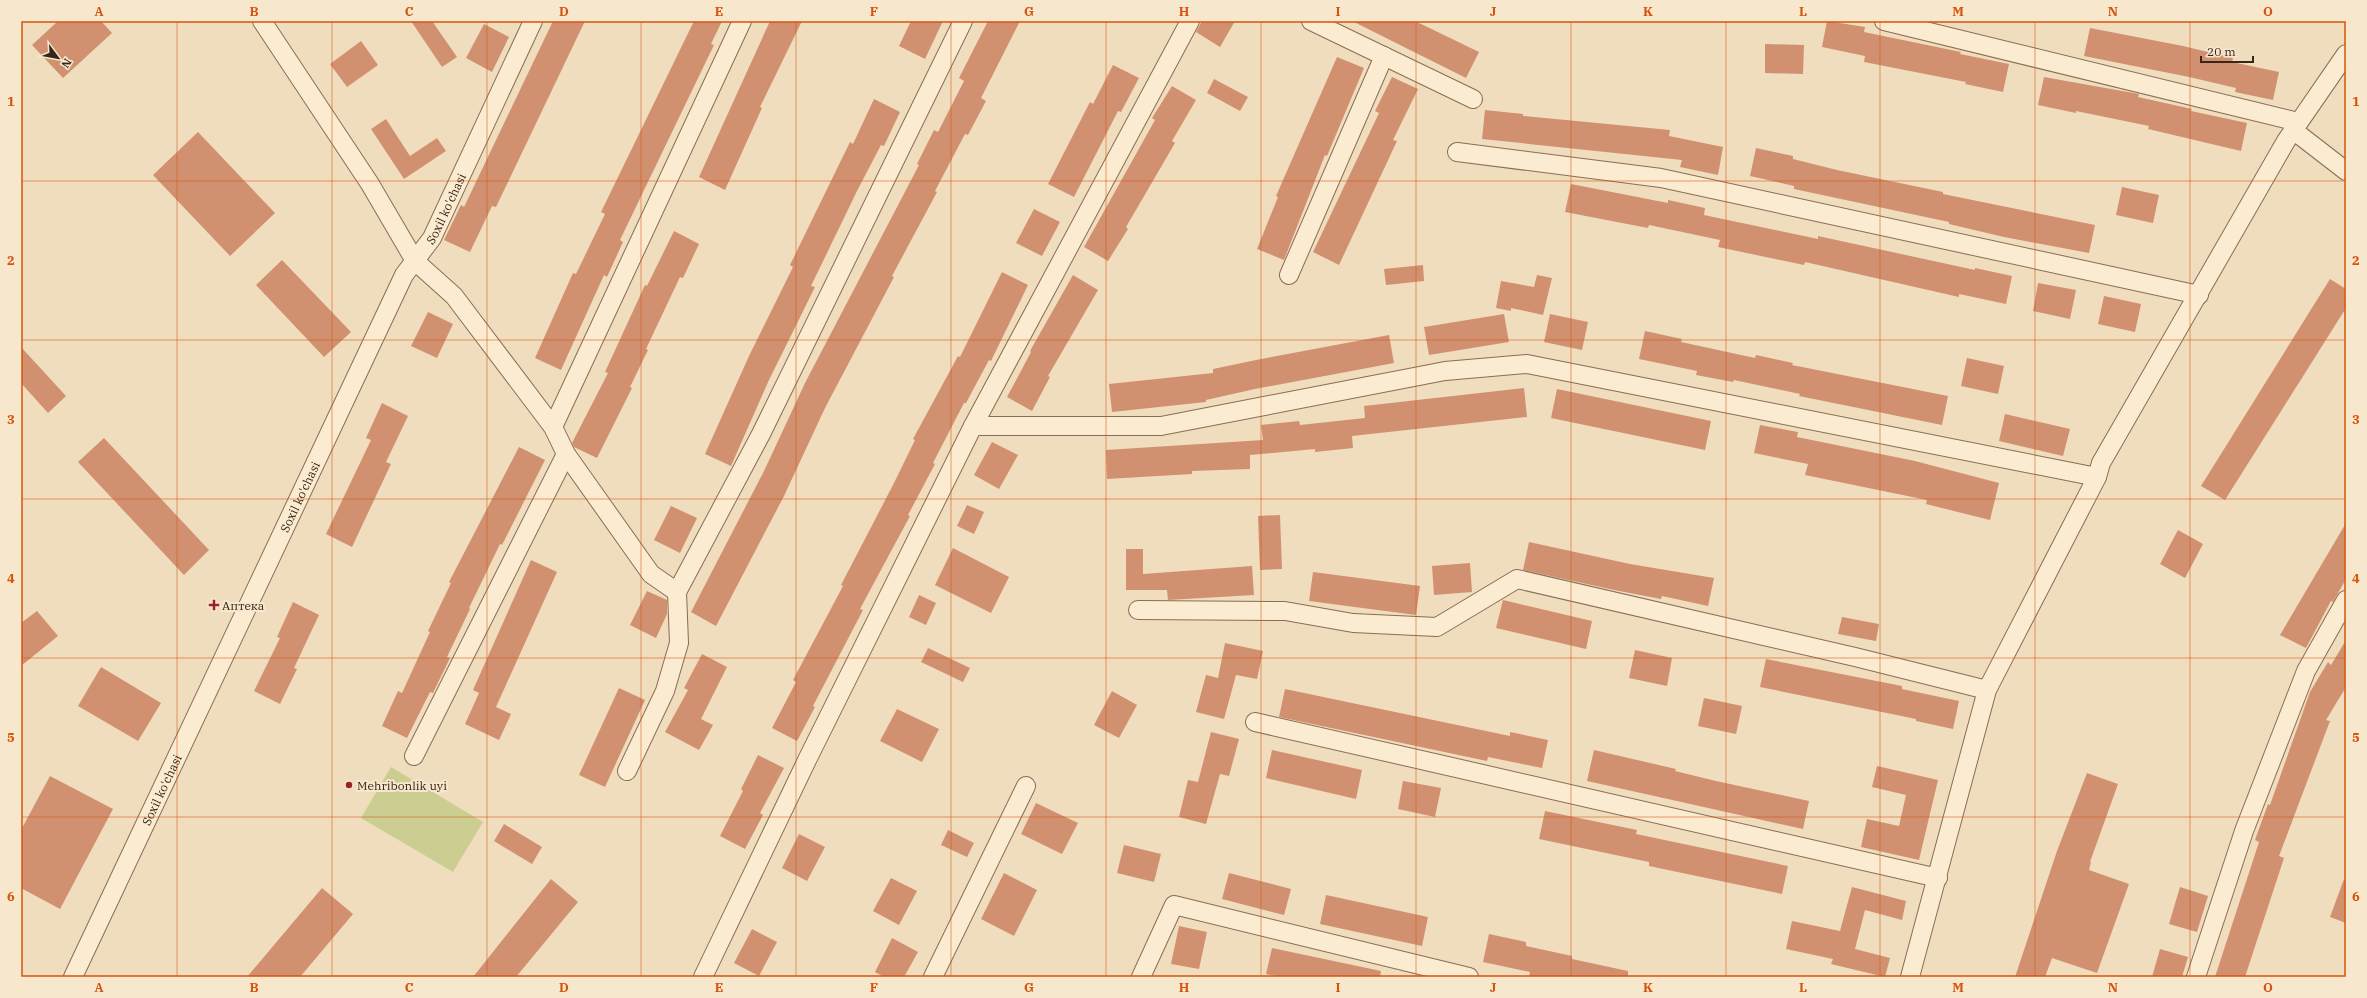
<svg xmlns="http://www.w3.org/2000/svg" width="2367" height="998" font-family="'IBM Plex Serif',serif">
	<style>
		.pitch { fill: #ccce91 }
		.building { fill: #d19171 }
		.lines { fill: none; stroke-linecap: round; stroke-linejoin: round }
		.minor-casing { stroke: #896d55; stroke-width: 20 }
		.minor { stroke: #fbebd1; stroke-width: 18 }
		.grid { fill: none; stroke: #d6540e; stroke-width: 1; stroke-opacity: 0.55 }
		.poi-dot { fill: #9b222d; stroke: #f7e8cd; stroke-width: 1.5 }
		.labels { text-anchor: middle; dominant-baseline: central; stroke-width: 4; stroke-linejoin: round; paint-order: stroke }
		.street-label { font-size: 12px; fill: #37261b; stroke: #f7e8cd }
		.poi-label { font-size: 12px; fill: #37261b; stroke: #f7e8cd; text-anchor: start }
		.neatline { fill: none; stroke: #d6540e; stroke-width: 1.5 }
		.grid-label { font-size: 13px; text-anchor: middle; font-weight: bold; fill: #d6540e }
	</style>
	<rect width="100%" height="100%" fill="#f0ddbd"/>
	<path class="pitch" d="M391 767 483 822 453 872 361 818Z"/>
	<path class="building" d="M58 21H101L112 33 63 78 32 45Z
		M411 21H432L457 57 442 67Z
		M553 21H585L496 207 492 206 470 252 444 240 461 205 464 207Z
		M694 21H722L711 44 714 45 620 240 623 242 607 277 604 275 561 370 535 358 573 273 576 274 605 214 601 212Z
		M770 21H802L760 107 762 108 725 190 699 177Z
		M911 21H943L925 59 899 46Z
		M988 21H1020L981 98 986 101 968 135 965 134 935 191 937 192 892 276 894 277 825 408 784 496 716 626 691 612 764 471 805 383 919 165 917 164 934 130 938 132 964 81 959 78Z
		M1202 21H1235L1220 47 1196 32Z
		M1352 21H1415L1479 52 1466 78Z
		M1827 21 1865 27 1864 32 1961 52 1960 54 2009 64 2003 92 1965 84 1966 82 1864 62 1865 56 1822 47Z
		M484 24 509 37 492 72 466 58Z
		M2090 28 2183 46 2233 58 2232 62 2279 72 2273 100 2235 92 2236 88 2189 77 2084 56Z
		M361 41 378 65 347 87 330 64Z
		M1765 44 1804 45 1803 74 1765 73Z
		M1337 57 1364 68 1327 156 1325 155 1284 260 1257 249 1278 197 1276 196Z
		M1113 65 1139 78 1121 112 1118 111 1074 197 1048 184 1090 102 1093 104Z
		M1392 77 1418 89 1393 140 1397 141 1339 265 1313 252 1379 113 1375 111Z
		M2044 77 2139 94 2138 97 2192 109 2191 111 2247 123 2241 151 2148 129 2149 126 2076 111V113L2038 105Z
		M1214 79 1248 97 1240 111 1207 93Z
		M1172 86 1196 100 1172 141 1175 143 1126 227 1128 229 1108 261 1084 247 1155 120 1152 118Z
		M874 99 900 112 884 146 881 145 858 189 811 286 815 287 769 380 731 466 705 454 749 356 793 267 790 265 850 142 853 144Z
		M1485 110 1523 114V116L1670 130 1669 136 1723 147 1718 175 1680 167 1682 160 1482 139Z
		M386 119 410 156 437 138 446 151 404 179 371 129Z
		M198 132 275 213 230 256 153 175Z
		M1756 148 1793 156V159L1837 170 1943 192V194L2095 225 2089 253 2004 237 1949 224V222L1794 189V186L1750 176Z
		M1571 184 1668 203V200L1705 208 1704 215 1818 239V236L1975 270V268L2012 276 2006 304 1959 294V297L1805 262 1804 265 1718 247 1720 240 1649 225 1648 228 1565 212Z
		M2122 187 2159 195 2153 223 2116 215Z
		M1034 209 1060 222 1042 256 1016 243Z
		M674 231 699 244 683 278 680 277 646 349 648 350 630 387 632 388 597 458 574 447 572 443 608 373 605 372 645 285 647 286Z
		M282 260 351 332 324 357 256 285Z
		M1423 265 1424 281 1386 285 1384 269Z
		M1002 272 1028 285 991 361 989 360 966 403H964L933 463 935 464 908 515 910 516 860 609 863 610 813 706 815 707 797 741 772 728 796 682 793 680 843 586 841 585 893 485 915 440 913 439 958 356 960 357Z
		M1073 275 1098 290 1048 376 1050 377 1032 411 1007 397 1031 352 1030 351Z
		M1537 275 1552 278 1543 315 1511 308V311L1496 308 1501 281 1534 287Z
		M2330 279 2346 289V308L2225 500 2201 486Z
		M2038 283 2076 290 2070 319 2033 311Z
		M2104 296 2141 304 2135 332 2098 324Z
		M428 312 453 324 437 358 411 346Z
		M1504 314 1509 342 1429 355 1424 327Z
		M1550 314 1588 322 1582 350 1544 342Z
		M1645 331 1682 339 1681 342 1755 358 1756 355 1793 363 1792 365 1948 396 1942 425 1799 396 1800 394 1734 380 1733 382 1696 375 1697 371 1639 359Z
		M1389 335 1394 363 1255 389 1206 400V402L1112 412 1109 384 1213 373V369L1256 360Z
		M21 347 66 396 48 413 21 383Z
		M1967 358 2004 366 1998 394 1961 386Z
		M1524 388 1527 417 1352 436 1353 448 1315 452V449L1250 455V469L1192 471V474L1107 479 1106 450 1263 440 1261 425 1299 421 1300 425 1365 418 1364 406Z
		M1557 389 1711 421 1705 450 1551 418Z
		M382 403 408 416 386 462 391 464 352 547 326 534 371 440 366 438Z
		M2005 414 2070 429 2063 456 1999 441Z
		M1760 425 1798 432 1797 437 1915 461 1999 483 1990 520 1926 504 1927 500 1805 475 1808 464 1754 453Z
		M104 438 209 550 184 575 78 462Z
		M992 442 1018 455 999 489 974 475Z
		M519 447 545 460 502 545 500 544 469 608 470 609 447 657 450 658 433 693 430 692 407 738 382 726 398 691 402 693 430 632 428 631 451 583 449 582Z
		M967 505 984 512 974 534 957 526Z
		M671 506 697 518 680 553 654 540Z
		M1280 515 1282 569 1260 570 1258 516Z
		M2346 523V579L2333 602 2331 601 2306 648 2280 635Z
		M2178 530 2203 544 2185 578 2160 564Z
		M1529 542 1630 564 1714 578 1708 606 1662 596 1661 599 1614 590 1523 570Z
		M953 548 1009 577 991 613 935 585Z
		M1126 549H1143V574L1252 566 1254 595 1168 600 1167 590H1126Z
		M531 560 557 572 496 707 511 714 499 740 465 724 479 693 473 690Z
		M1470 563 1472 592 1434 595 1432 566Z
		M1313 572 1420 586 1416 615 1309 601Z
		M647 591 667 600V614L656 638 630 625Z
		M919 595 936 603 926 625 909 617Z
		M1503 600 1592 621 1586 649 1496 628Z
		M293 602 319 615 294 668 297 669 280 704 254 691 280 638 277 637Z
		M37 611 58 636 21 666V623Z
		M1842 617 1879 624 1876 641 1838 634Z
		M2346 640V687L2326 720 2330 721 2279 856 2284 858 2245 977H2215L2259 842 2255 840 2268 804 2270 805 2310 692 2328 662 2331 665Z
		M1225 643 1263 651 1257 679 1236 675 1224 719 1196 712 1206 675 1218 678Z
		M928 648 970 668 963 682 921 662Z
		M1635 650 1672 658 1667 686 1629 678Z
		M702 654 727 667 701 719 713 725 699 750 665 732 688 690 684 688Z
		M1766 659 1902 686V689L1959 701 1953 729 1916 721V719L1760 687Z
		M101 667 161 703 138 741 78 706Z
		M619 688 645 700 605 787 579 775Z
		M1285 689 1510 736V732L1548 740 1542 768 1488 757 1487 761 1279 717Z
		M1112 691 1137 705 1119 738 1094 725Z
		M1704 698 1742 706 1736 734 1698 726Z
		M897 709 939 729 922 762 880 741Z
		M1211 732 1239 739 1229 776 1220 774 1206 824 1179 817 1188 780 1198 782Z
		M1272 750 1362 770 1356 799 1266 778Z
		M1594 750 1676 769 1675 771 1716 781 1809 801 1803 829 1587 781Z
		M758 755 784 768 760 813 763 815 745 849 720 836 743 791 741 789Z
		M1877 766 1938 780 1919 860 1861 847 1867 819 1899 826 1906 795 1872 787Z
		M2087 773 2118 784 2090 862H2091L2089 870 2129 884 2097 973 2052 958 2045 977H2015L2057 851Z
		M50 776 113 809 60 909 21 888V830Z
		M1403 781 1441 788 1435 817 1398 809Z
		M1036 803 1078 823 1062 854 1021 834Z
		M1545 811 1637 830 1636 834 1788 866 1782 894 1649 866V862L1539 839Z
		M504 824 542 847 532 864 494 841Z
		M948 830 974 843 967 857 941 845Z
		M799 834 825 847 807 881 782 868Z
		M1124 845 1161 854 1154 882 1117 873Z
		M1004 873 1037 890 1014 936 981 919Z
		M1229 873 1291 889 1284 915 1222 899Z
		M891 878 917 891 899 925 873 911Z
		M551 879 578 902 516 977H473Z
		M2344 879H2346V923L2330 917Z
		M1852 887 1906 901 1902 920 1865 910 1855 949 1890 958 1885 977 1831 964 1833 959 1786 949 1792 921 1840 931Z
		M2180 887 2208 896 2197 932 2169 924Z
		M322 888 353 914 300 977H247Z
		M1326 895 1428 917 1422 946 1320 924Z
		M1179 926 1207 932 1199 969 1171 964Z
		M752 929 777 942 759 976 734 963Z
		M1489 934 1526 942V946L1572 956V959L1628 971V977H1529L1530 972 1483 962Z
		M892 938 918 952 904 977H884L875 972Z
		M1272 948 1381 971 1380 977H1281L1266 974Z
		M2160 949 2188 957 2182 977H2152Z"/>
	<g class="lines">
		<g class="minor-casing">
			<g id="minor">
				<path d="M262 21 370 184 415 261 454 296 553 427 566 454 651 574 677 592"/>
				<path d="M1311 21 1473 99"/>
				<path d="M1884 21 2298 122"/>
				<path d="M2293 130 2346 171"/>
				<path d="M1457 152 1661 178 2199 295"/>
				<path d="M1289 275 1384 56"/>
				<path d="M973 426H1161L1445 371 1527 364 2097 477"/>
				<path d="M553 427 742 21"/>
				<path d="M1138 610 1285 611 1353 623 1437 627 1517 579 1855 657 1987 690"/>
				<path d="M1255 722 1938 878"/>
				<path d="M414 756 566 454"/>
				<path d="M627 771 665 691 679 643 677 592 761 434 963 21"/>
				<path id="s1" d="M73 977 404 275 432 238 533 21"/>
				<path d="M703 977 808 758 973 426 1190 21"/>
				<path d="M933 977 1026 786"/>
				<path d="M1141 977 1174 905 1469 977"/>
				<path d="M1910 977 1987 690 2097 477 2101 463 2286 141 2346 54"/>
				<path d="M2196 977 2244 831 2306 671 2346 600"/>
			</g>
		</g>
		<use href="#minor" class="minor"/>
	</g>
	<path class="grid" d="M177 21V977M332 21V977M487 21V977M641 21V977M796 21V977M951 21V977M1106 21V977M1261 21V977M1416 21V977M1571 21V977M1726 21V977M1880 21V977M2035 21V977M2190 21V977M21 181H2346M21 340H2346M21 499H2346M21 658H2346M21 817H2346"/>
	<g class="poi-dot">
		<path d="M212 599h4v4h4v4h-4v4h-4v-4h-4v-4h4z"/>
		<circle cx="349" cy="785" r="4"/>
	</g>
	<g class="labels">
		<g class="street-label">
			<text stroke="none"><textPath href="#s1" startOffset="855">Soxil ko'chasi</textPath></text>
			<text stroke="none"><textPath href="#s1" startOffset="531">Soxil ko'chasi</textPath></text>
			<text stroke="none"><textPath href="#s1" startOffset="207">Soxil ko'chasi</textPath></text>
		</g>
		<g class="poi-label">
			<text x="222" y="605">Аптека</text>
			<text x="357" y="785">Mehribonlik uyi</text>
		</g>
	</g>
	<rect width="2367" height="998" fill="none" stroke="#f7e8cd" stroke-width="44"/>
	<g transform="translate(58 58) rotate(122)" stroke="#f7e8cd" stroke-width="3" paint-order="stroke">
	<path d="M0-3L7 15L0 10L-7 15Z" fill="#37261b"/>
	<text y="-6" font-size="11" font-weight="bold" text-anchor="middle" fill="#37261b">N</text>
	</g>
	<path d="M2201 56v6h52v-6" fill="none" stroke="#37261b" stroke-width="2"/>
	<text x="2207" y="56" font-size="12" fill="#37261b" stroke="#f7e8cd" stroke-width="3" paint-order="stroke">20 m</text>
	<rect x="22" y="22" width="2323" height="954" class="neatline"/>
	<g class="grid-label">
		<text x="99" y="16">A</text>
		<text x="254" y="16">B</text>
		<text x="409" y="16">C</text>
		<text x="564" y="16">D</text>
		<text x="719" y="16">E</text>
		<text x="874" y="16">F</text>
		<text x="1029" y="16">G</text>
		<text x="1184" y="16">H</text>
		<text x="1338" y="16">I</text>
		<text x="1493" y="16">J</text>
		<text x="1648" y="16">K</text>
		<text x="1803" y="16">L</text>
		<text x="1958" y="16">M</text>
		<text x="2113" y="16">N</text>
		<text x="2268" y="16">O</text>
		<text x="11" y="106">1</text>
		<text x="2356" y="106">1</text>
		<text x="11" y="265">2</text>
		<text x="2356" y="265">2</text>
		<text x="11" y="424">3</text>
		<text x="2356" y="424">3</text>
		<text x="11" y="583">4</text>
		<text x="2356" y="583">4</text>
		<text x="11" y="742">5</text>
		<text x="2356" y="742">5</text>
		<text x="11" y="901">6</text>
		<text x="2356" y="901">6</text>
		<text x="99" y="992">A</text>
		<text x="254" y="992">B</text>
		<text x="409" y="992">C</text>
		<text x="564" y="992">D</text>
		<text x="719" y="992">E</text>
		<text x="874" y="992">F</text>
		<text x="1029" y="992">G</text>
		<text x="1184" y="992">H</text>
		<text x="1338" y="992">I</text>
		<text x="1493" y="992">J</text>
		<text x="1648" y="992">K</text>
		<text x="1803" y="992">L</text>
		<text x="1958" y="992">M</text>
		<text x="2113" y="992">N</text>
		<text x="2268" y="992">O</text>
	</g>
</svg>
